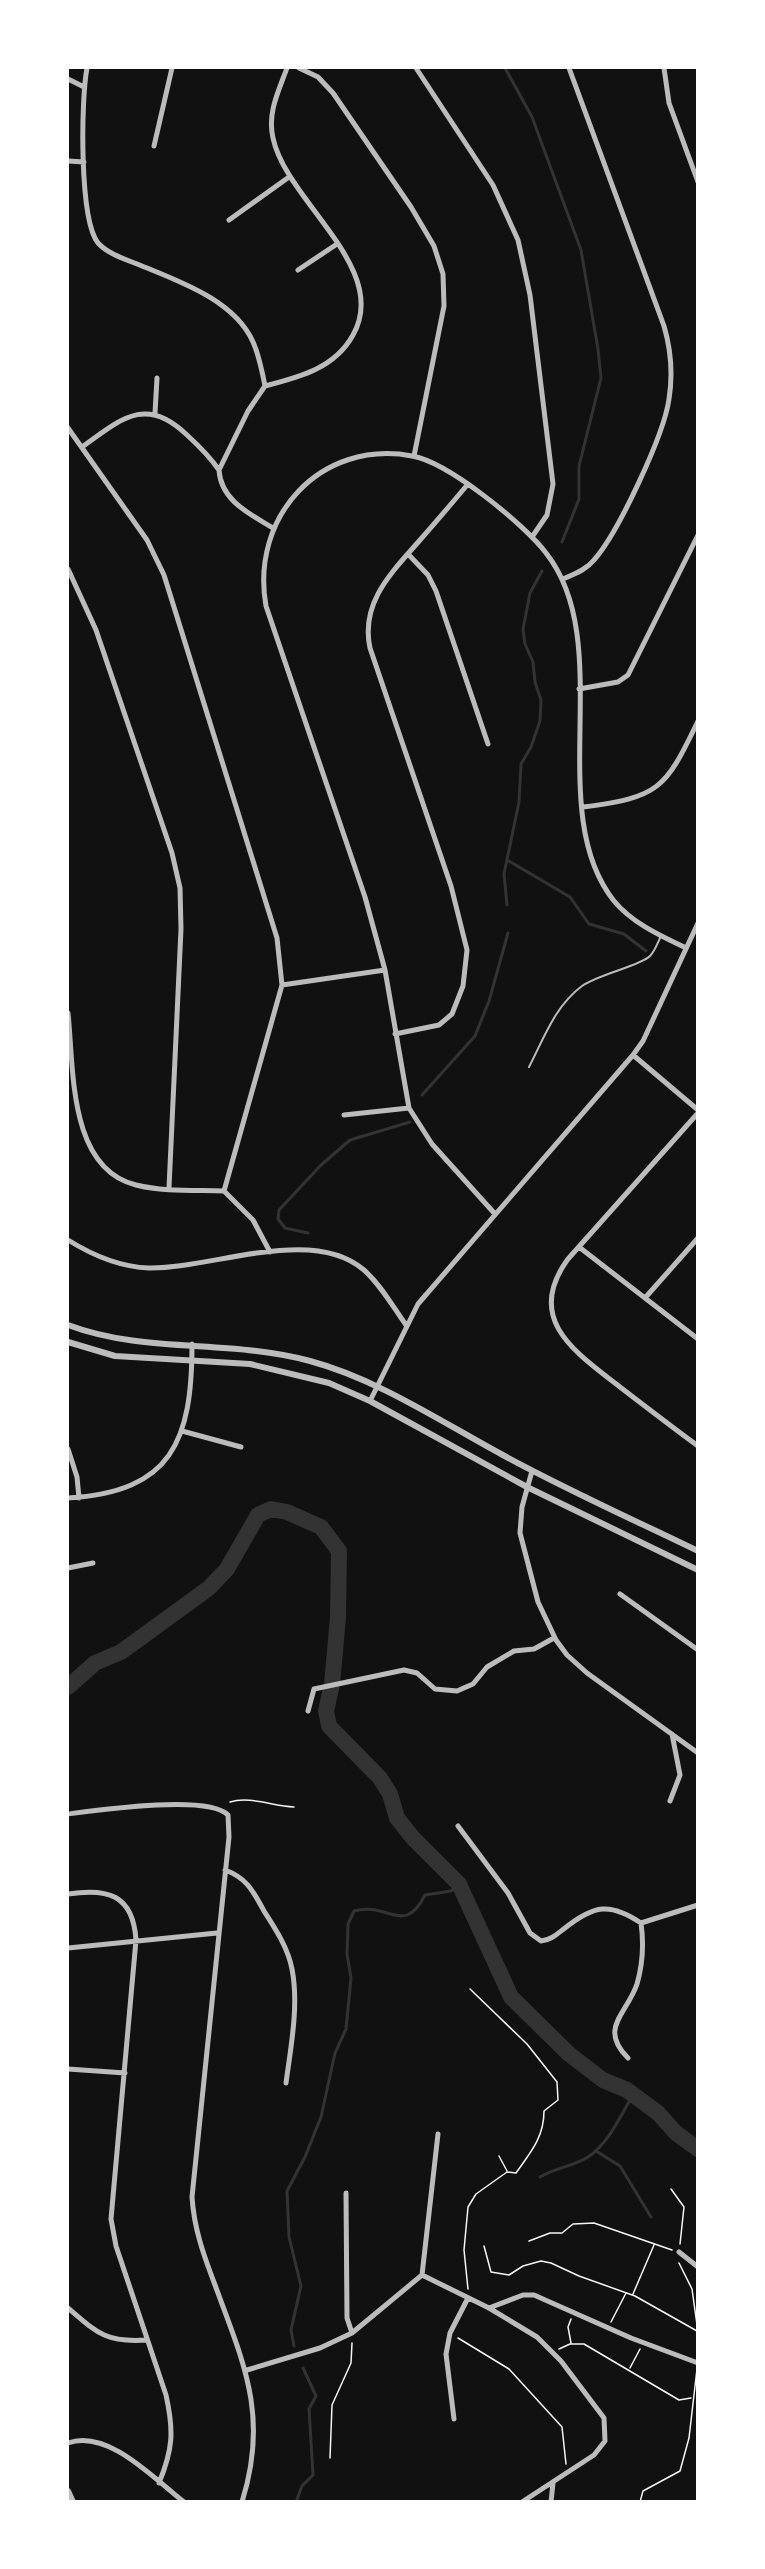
<svg xmlns="http://www.w3.org/2000/svg" width="765" height="2569" font-family="Commissioner,sans-serif">
	<style>
		.lines { fill: none; stroke-linecap: round; stroke-linejoin: round }
		.stream { stroke: #333; stroke-width: 3 }
		.river { stroke: #333; stroke-width: 16 }
		.path { stroke: #f5f5f5; stroke-width: 1.5 }
		.service { stroke: #bcbcbc; stroke-width: 2 }
		.minor { stroke: #bcbcbc; stroke-width: 5 }
		.tertiary { stroke: #bcbcbc; stroke-width: 6 }
	</style>
	<rect width="100%" height="100%" fill="#111"/>
	<g class="lines">
		<path class="stream" d="M505 68 532 117 581 250 598 349 601 378 579 466V499L562 542
			M507 860 570 897 589 924 624 934 646 951
			M507 905 504 874 519 802 521 764 531 747 540 721 541 700 535 682 533 662 525 644 523 629 530 593 542 571
			M422 1095 475 1036 489 1001 508 933
			M308 1233 285 1228 278 1219 279 1210 321 1165 350 1140 410 1122
			M596 2151 620 2166 651 2217
			M540 2177C555 2168 574 2166 588 2157 609 2143 620 2116 633 2095
			M294 2346 291 2330 301 2286 289 2237 287 2191 305 2157 321 2117 335 2053 346 2029 351 1978 347 1954 348 1924 354 1911C388 1901 404 1937 425 1895L451 1891 459 1884
			M296 2502 302 2486 313 2475 309 2409 316 2396 303 2368"/>
		<path class="river" d="M68 1687 95 1663 121 1652 209 1588 227 1569 258 1515 271 1509 287 1512 321 1527 339 1551 338 1617 332 1684 326 1711 329 1726 380 1778 390 1794 397 1818 413 1838 459 1884 511 1997 569 2054 603 2080 627 2090 658 2113 676 2133 698 2149"/>
		<path class="path" d="M230 1802C250 1796 272 1806 294 1807
			M499 2156 507 2171
			M671 2189 684 2207 680 2244
			M529 2241 550 2233H562L573 2224 594 2223 672 2250
			M484 2246 491 2272 509 2275 523 2266 541 2261 551 2263 579 2276 635 2296 697 2331
			M679 2263 692 2289 698 2332
			M468 2289 464 2250 468 2207 476 2194 507 2172 516 2173C531 2152 544 2137 544 2111L558 2100 557 2082 527 2044 470 1989
			M633 2294 654 2245
			M611 2322 626 2293
			M458 2338 509 2369 562 2427 566 2464
			M571 2343 568 2327 571 2319
			M559 2349 570 2344H584L679 2400 691 2398
			M630 2368 640 2349
			M330 2458 332 2405 351 2363 352 2343
			M640 2502 643 2491 680 2471 689 2438 697 2369"/>
		<path class="service" d="M529 1067C544 1038 555 1006 582 986 599 974 640 966 650 956 655 951 658 942 661 936"/>
		<path class="minor" d="M87 68C81 99 79 219 98 243 109 255 128 260 142 266 181 282 235 301 253 342 259 355 262 371 265 386L248 411 219 470C221 501 250 514 273 528
			M299 68 318 77 333 93 411 207 434 246 443 274 444 306 414 456
			M416 68 493 185 518 240 530 295 553 484 547 515 532 537
			M664 68 669 103 698 182
			M68 79 84 87
			M154 146 172 68
			M68 161 84 162
			M229 220 289 177
			M298 270 337 244
			M265 386C300 377 335 368 353 335 391 268 286 201 273 138 267 113 279 90 287 68
			M155 413 157 378
			M68 428 147 540 164 575 277 938 282 985 224 1191
			M82 447C121 419 146 395 187 435 199 446 210 457 219 470
			M408 554 428 575 436 591 488 744
			M68 569 96 630 172 853 180 888 181 929 169 1188
			M563 579C574 574 586 570 594 560 618 533 664 435 669 399 673 374 671 350 664 326L569 68
			M579 689 618 682 628 675 698 535
			M583 807C659 797 665 790 698 721
			M282 985 385 970
			M68 1013C74 1069 68 1168 136 1185 164 1192 196 1190 224 1191L253 1220 270 1252
			M395 1034 439 1025 452 1014 463 986 467 950 451 886 370 648C360 602 393 571 420 540 436 522 452 503 468 484
			M633 1055 698 1110
			M698 1113 568 1259C524 1319 575 1352 620 1387 646 1407 672 1427 698 1446
			M344 1115 409 1108
			M495 1214 432 1144 409 1108 385 970 365 897 266 606C250 517 320 439 412 456 448 462 524 524 546 553 618 644 542 811 614 901 632 923 661 936 686 948
			M68 1240C92 1255 120 1267 149 1268 212 1269 312 1225 364 1270 381 1285 393 1307 406 1325
			M579 1247 698 1339
			M645 1298 698 1238
			M370 1401 418 1304 633 1055 643 1041 698 923
			M182 1431 241 1447
			M68 1449 77 1477 79 1498
			M532 1471 522 1507 520 1533 538 1602 556 1640 567 1655 587 1673 698 1753
			M68 1498C172 1492 192 1441 192 1344
			M68 1568 93 1563
			M620 1594 698 1650
			M308 1711 314 1689 404 1670 417 1673 435 1689 457 1691 473 1684 487 1667 514 1651 534 1649 554 1638
			M670 1801 680 1775 672 1734
			M68 1814C98 1810 208 1794 228 1815L229 1837 192 2197C194 2229 204 2256 215 2285 244 2364 269 2416 242 2502
			M458 1826 508 1893 530 1933 541 1941C551 1940 557 1934 565 1928 594 1905 610 1902 641 1923L698 1905
			M225 1870C247 1878 253 1891 264 1911 275 1928 288 1948 292 1969 299 2005 291 2046 286 2083
			M68 1894C107 1888 133 1894 136 1940L111 2219 116 2246 166 2395C174 2431 173 2449 159 2483
			M68 1948 217 1933
			M628 2058C598 2028 627 2014 637 1984 643 1963 644 1944 641 1923
			M68 2069 125 2073
			M346 2193 347 2318 352 2333
			M679 2252 698 2267
			M422 2275 438 2134
			M68 2308C97 2333 106 2343 147 2340
			M489 2308 523 2295H534L631 2338 698 2363
			M247 2370 320 2348 352 2333 422 2275 489 2308 537 2337 561 2361 604 2418 605 2441 594 2455 522 2502
			M454 2419 446 2354 450 2333 468 2298
			M68 2443C108 2429 153 2478 184 2502
			M551 2502 553 2483"/>
		<path class="tertiary" d="M68 1325C145 1354 229 1339 310 1361 377 1379 440 1421 501 1454 565 1489 632 1519 698 1551
			M68 1342 115 1356 250 1364 329 1383 370 1401 527 1487 698 1570
			M68 2491 73 2502"/>
	</g>
	<rect width="765" height="2569" fill="none" stroke="#ffffff" stroke-width="138"/>
</svg>
